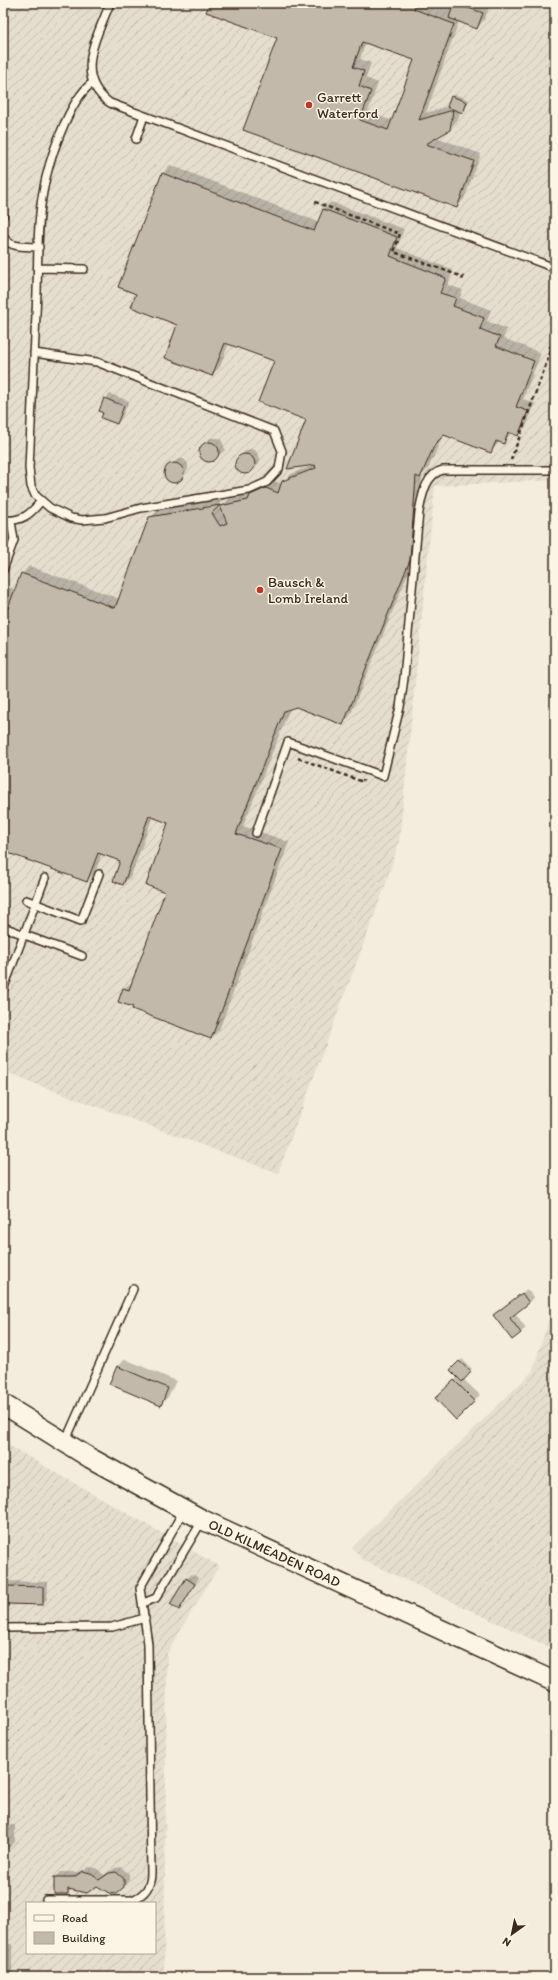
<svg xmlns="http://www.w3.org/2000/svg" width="558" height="1980" font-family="Itim,sans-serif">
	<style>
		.industrial { fill: url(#industrial-furrows); fill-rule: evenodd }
		.shadow { fill: #0003; fill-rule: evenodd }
		.building { fill: #c3b9aa; stroke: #3b2a1e; fill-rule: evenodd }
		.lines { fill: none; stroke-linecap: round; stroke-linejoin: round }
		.lane-casing { stroke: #3b2a1e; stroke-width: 10 }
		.secondary-casing { stroke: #3b2a1e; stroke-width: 22 }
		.path { stroke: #3b2a1e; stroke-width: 2.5; stroke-dasharray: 4 3; stroke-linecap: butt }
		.lane { stroke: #fcf5e5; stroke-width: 7 }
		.secondary { stroke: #fcf5e5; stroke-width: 19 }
		.poi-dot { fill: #c8321e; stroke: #fcf5e5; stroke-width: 1.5 }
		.labels { text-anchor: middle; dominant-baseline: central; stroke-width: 3; stroke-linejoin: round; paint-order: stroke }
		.poi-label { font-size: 14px; fill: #3b2a1e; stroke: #fcf5e5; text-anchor: start }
		.street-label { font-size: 14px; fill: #3b2a1e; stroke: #fcf5e5 }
	</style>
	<defs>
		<pattern id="industrial-furrows" width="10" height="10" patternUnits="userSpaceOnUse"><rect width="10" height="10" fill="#e5ddce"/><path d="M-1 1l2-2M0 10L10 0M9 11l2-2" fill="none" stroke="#c5beb0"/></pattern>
	</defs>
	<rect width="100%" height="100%" fill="#f4eddd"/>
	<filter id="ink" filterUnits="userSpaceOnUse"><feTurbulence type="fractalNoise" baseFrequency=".025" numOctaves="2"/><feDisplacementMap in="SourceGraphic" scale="8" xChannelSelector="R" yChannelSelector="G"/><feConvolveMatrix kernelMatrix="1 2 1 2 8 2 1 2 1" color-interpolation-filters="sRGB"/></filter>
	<g filter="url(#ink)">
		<path class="industrial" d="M3 3H555V480L435 486 399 842 384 889 278 1173 3 1072Z
			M555 1301V1650L363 1560 352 1548 532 1372Z
			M3 1442 219 1566 167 1653 164 1977H3ZM27 1903H155V1953H27Z"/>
		<path class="shadow" d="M211 3H484L490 5 484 20 477 28 459 21 426 113 448 106 454 94 469 100 465 110 463 112 460 111 459 118 455 123 447 131 436 137 481 154 464 199 457 207 245 130 278 37ZM366 42 415 60 393 121 368 112 378 83 366 78 371 63 360 59Z
			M170 165 319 222 323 209 331 202 404 229 397 248 453 270 448 285 463 290 460 298 491 310 487 321 507 329 503 338 541 353 523 399 535 403 526 427 518 434 512 432 503 443 500 441 491 452 444 433 443 435 428 469 422 475 417 551 350 716 342 724 296 706 290 708 243 826 289 842 219 1030 211 1038 120 1001 124 988 134 981 166 892 169 822 153 816 131 876 123 884 122 860 102 853 95 873 87 881 3 850V585L16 590 22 574 29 566 120 599 150 518 158 510 225 498 219 504 221 507 229 499 253 493 259 487 274 481 282 484 291 474 313 465 307 419 275 361 229 343 220 367 212 375 179 324 137 294 119 287 163 173Z
			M110 394 129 401 122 417 117 423 105 399Z
			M210 438H219L223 443 225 450 212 461H206L200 454V449Z
			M250 449 255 450 260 458 259 464 250 473H245L239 471 236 462 244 452Z
			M178 459H184L188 464V470L176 482H170L165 475V470Z
			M527 1289 534 1298 515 1313 526 1328 520 1333 495 1315Z
			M125 1359 176 1381 168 1397 160 1405 118 1367Z
			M462 1359 472 1369 463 1379 480 1395 456 1418 436 1398 458 1377 451 1370Z
			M192 1574 199 1578 184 1603 179 1608 186 1579Z
			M3 1581 48 1582 47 1599 42 1604H3Z
			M3 1794H4L7 1825H15V1842L7 1850H3Z
			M89 1867 96 1868 104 1875 115 1868 121 1867 129 1874V1880L119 1892 113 1893 97 1885 71 1889 67 1893 55 1877 60 1872H80Z
			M3 1944H12V1977H3Z"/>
		<path class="building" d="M210 3H416L414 9 454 24 419 120 453 110 450 130 426 144 474 161 457 208 243 130 277 38 206 12ZM362 42 414 60 388 130 360 120 371 91 359 86 364 71 353 67Z
			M454 3 483 13 477 29 449 18Z
			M451 96 467 102 463 113 447 107Z
			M162 173 314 231 323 209 397 237 390 256 446 278 440 293 456 298 453 306 484 318 480 329 500 337 496 346 534 361 516 407 528 411 518 436 508 432 504 444 496 441 491 453 444 435 435 444 420 478 416 476 410 560 343 725 296 707 284 711 236 834 282 849 211 1039 132 1009 133 1007 118 1002 123 988 129 990 165 892 146 885 168 823 149 816 123 885 113 881 120 861 98 853 87 882 3 851V606L8 608 21 573 115 608 149 517 220 505 212 513 220 526 227 523 220 506 248 500 250 495 266 488 278 493 282 481 316 468 315 465 287 469 306 420 258 402 274 361 225 343 212 376 165 358 177 325 131 307 136 294 118 287Z
			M104 398 124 406 117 424 101 418 103 413 99 411Z
			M199 452a10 10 0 1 1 20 0a10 10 0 1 1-20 0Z
			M235 464a10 10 0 1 1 20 0a10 10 0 1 1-20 0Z
			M164 473a10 10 0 1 1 20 0a10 10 0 1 1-20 0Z
			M522 1293 529 1303 510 1318 521 1333 512 1340 493 1315Z
			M459 1361 471 1372 462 1382 450 1370Z
			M117 1366 168 1388 161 1406 109 1384Z
			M454 1380 475 1401 456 1420 435 1398Z
			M186 1578 195 1584 179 1610 170 1604Z
			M7 1586 43 1587V1605L7 1604Z
			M83 1871 90 1873 99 1880 109 1873 116 1872 124 1879V1887L116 1894 109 1893 97 1886 87 1893 68 1889V1894H54V1877H74Z"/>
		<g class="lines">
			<g class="lane-casing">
				<path id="lane" d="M110 3C98 36 72 76 110 103L555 268
					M136 139 144 116
					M3 193V216
					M3 236C9 249 27 246 39 247
					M38 268 84 269
					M34 353 97 362 274 431 282 451 279 469 267 482 249 490 141 508 105 518 82 520 71 518 50 508 35 495 31 486 29 468C32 410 34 351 37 292 38 259 37 225 43 192 48 163 68 101 92 83
					M3 520C21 522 30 515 41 501
					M3 570 14 540 11 521
					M256 833 288 742 383 776 400 707 404 678 419 512C422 497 425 474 443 470H555
					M26 900 81 921 99 874
					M3 927 82 956
					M3 990 45 878
					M65 1442 133 1289
					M143 1603 156 1598 202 1521
					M3 1628 112 1627 145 1618
					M46 1900H132C145 1895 151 1887 151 1873L148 1644 140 1588 184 1510"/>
			</g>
			<g class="secondary-casing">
				<g id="secondary">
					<path id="s1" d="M3 1404 90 1458 203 1520 555 1682"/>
				</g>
			</g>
			<path class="path" d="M315 202 400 234 394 252 463 277 462 280
				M511 460 552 348 550 347 555 334
				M298 758 363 782V780"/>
			<use href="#lane" class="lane"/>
			<use href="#secondary" class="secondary"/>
		</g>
	</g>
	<g class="poi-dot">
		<circle cx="309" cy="105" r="4"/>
		<circle cx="260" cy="590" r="4"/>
	</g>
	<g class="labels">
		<g class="poi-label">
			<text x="317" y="97">Garrett<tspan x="317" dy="16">Waterford</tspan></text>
			<text x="268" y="582">Bausch &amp;<tspan x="268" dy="16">Lomb Ireland</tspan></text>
		</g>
		<g class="street-label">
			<text stroke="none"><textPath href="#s1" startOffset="310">OLD KILMEADEN ROAD</textPath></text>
		</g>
	</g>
	<rect width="558" height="1980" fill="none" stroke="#fcf5e5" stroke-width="16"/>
	<rect x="8" y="8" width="542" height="1964" fill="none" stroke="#3b2a1e" stroke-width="1.5" filter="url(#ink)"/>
	<rect x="26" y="1902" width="130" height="52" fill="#fcf5e5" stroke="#afa495"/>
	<rect x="34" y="1915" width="20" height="6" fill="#fcf5e5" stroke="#afa495"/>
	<text x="62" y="1922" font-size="12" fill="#3b2a1e">Road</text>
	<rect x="34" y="1932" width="20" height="12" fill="#c3b9aa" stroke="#afa495"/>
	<text x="62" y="1942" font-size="12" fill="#3b2a1e">Building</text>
	<g transform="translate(512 1934) rotate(213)" stroke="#fcf5e5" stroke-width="3" paint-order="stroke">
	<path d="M0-3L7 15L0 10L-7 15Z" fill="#3b2a1e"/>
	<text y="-6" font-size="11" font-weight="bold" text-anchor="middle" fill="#3b2a1e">N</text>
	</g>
</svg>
